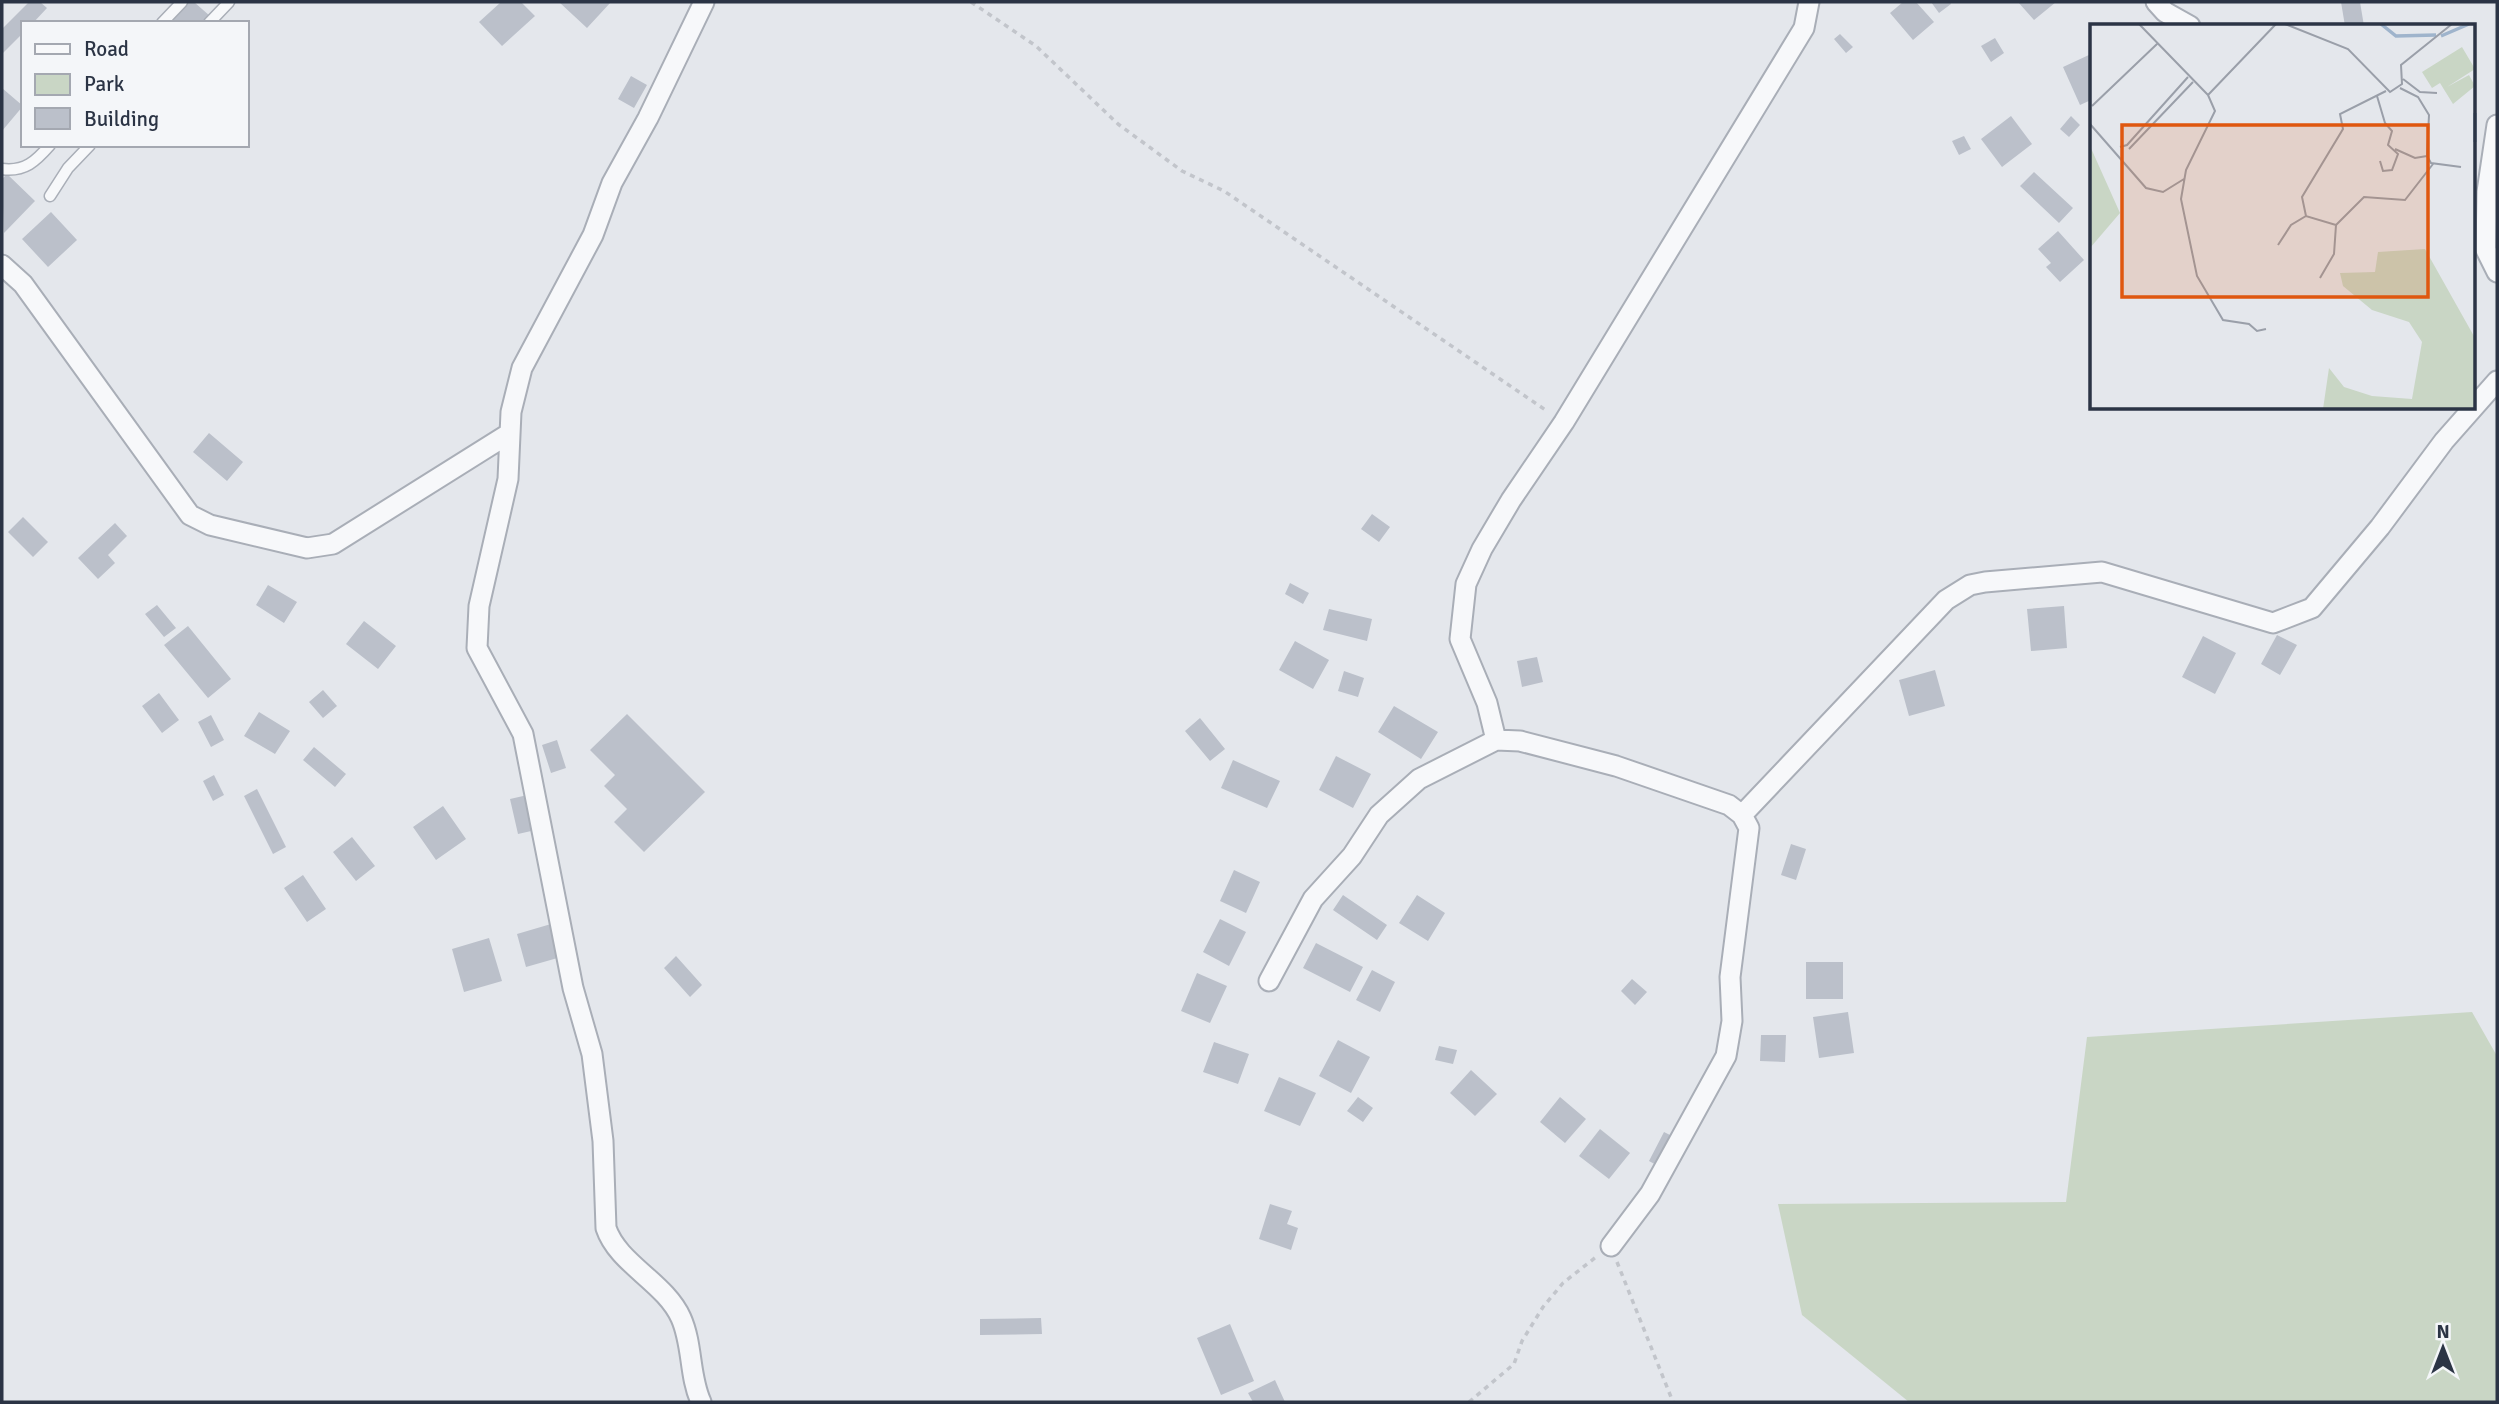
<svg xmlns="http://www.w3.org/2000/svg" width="2499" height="1404" font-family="Signika,sans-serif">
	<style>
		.green { fill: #c9d6c5 }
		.building { fill: #bbc0ca }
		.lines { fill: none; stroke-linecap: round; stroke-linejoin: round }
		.lane-casing { stroke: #a9aeb7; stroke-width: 13 }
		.street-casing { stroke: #a9aeb7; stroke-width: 23 }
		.path { stroke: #c2c5cb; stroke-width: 3.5; stroke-dasharray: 5 5; stroke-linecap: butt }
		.lane { stroke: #f7f8fa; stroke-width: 10 }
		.street { stroke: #f7f8fa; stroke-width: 19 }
		.inset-river { fill: none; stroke: #9fb4cc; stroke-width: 3.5 }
		.inset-road { fill: none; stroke: #9a9fa9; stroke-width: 2 }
		.view { fill: #df570f; fill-opacity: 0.15; stroke: #df570f; stroke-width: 3.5 }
		.inset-edge { fill: none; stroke: #2b3445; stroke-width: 3.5 }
	</style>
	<rect width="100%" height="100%" fill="#e4e7ec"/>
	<path class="green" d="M2472 1012 2497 1056V1402H1909L1802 1315 1778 1204 2066 1202 2087 1037Z"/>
	<path class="building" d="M29 2H40L47 8 33 23H23V33L2 54V29Z
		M187 2H194L210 16 204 23H168Z
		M501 2H521L535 16 502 46 479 22Z
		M559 2H611L587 28Z
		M1903 2H1916L1934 22 1913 40 1890 13Z
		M1931 2H1950L1951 4 1939 13Z
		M2018 2H2056L2034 20Z
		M2341 2H2360L2364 26H2345Z
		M1840 34 1853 47 1846 53 1834 39Z
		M1995 38 2004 53 1991 62 1981 46Z
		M2091 54V100L2080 105 2063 67Z
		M631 76 647 85 634 108 618 99Z
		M2 88 23 106 2 131Z
		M2011 116 2032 144 2002 167 1981 139Z
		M2071 116 2080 125 2069 137 2060 129Z
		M1964 136 1971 149 1959 155 1952 141Z
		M2034 172 2073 208 2059 223 2020 186Z
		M7 174 35 201 4 233 2 179Z
		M51 212 77 240 48 267 22 239Z
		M2058 231 2084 260 2060 282 2046 267 2051 263 2038 249Z
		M209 433 243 462 227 481 193 452Z
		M1372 514 1390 527 1379 542 1361 529Z
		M23 517 48 542 33 557 8 532Z
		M115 523 127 536 108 555 115 563 98 579 78 558Z
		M1290 583 1309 593 1303 604 1285 594Z
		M268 585 297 602 284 623 256 605Z
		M157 605 176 628 164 637 145 614Z
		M2064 606 2067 648 2031 651 2027 609Z
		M1329 609 1372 619 1367 641 1323 630Z
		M364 621 396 646 378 669 346 644Z
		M188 626 231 679 208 698 164 645Z
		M2277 635 2297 645 2280 675 2261 664Z
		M2203 636 2236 653 2215 694 2182 677Z
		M1295 641 1329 660 1313 689 1279 670Z
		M1537 657 1543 682 1522 687 1517 661Z
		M1935 670 1945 706 1909 716 1899 680Z
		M1344 671 1364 678 1358 697 1338 691Z
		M323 690 337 706 323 718 309 702Z
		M159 693 179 720 162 733 142 706Z
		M1394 706 1438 732 1421 759 1378 732Z
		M259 712 290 731 275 754 244 736Z
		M627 714 705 792 644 852 614 822 627 809 604 786 615 775 590 750Z
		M211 715 224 740 211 747 198 722Z
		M1200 718 1225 749 1210 761 1185 731Z
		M557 740 566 768 551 773 542 745Z
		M314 747 346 774 335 787 303 760Z
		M1336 756 1371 774 1353 808 1319 790Z
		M1233 760 1280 781 1267 808 1221 788Z
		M214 775 224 795 213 801 203 781Z
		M257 789 286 847 273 854 244 796Z
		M532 794 540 829 518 834 510 799Z
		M443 806 466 839 436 860 413 827Z
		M352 837 375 866 356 881 333 852Z
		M1791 844 1806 849 1796 880 1781 875Z
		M1234 870 1260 882 1246 913 1220 901Z
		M303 875 326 909 307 922 284 888Z
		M1343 895 1387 925 1377 940 1333 910Z
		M1417 895 1445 913 1428 941 1399 923Z
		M1220 919 1246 932 1229 966 1203 952Z
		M551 924 561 957 526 967 517 934Z
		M489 938 502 981 464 992 452 949Z
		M1316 943 1363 967 1350 992 1303 968Z
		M676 956 702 985 690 997 664 968Z
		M1806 962H1843V999H1806Z
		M1372 970 1395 982 1380 1012 1356 1000Z
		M1197 973 1227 986 1210 1023 1181 1011Z
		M1632 979 1647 992 1635 1005 1621 991Z
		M1848 1012 1854 1053 1819 1058 1813 1017Z
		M1761 1035H1786L1785 1062 1760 1061Z
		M1338 1040 1370 1057 1351 1093 1319 1076Z
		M1214 1042 1249 1054 1238 1084 1203 1072Z
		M1439 1046 1457 1050 1453 1064 1435 1060Z
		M1471 1070 1497 1094 1475 1116 1450 1093Z
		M1279 1077 1316 1093 1300 1126 1264 1111Z
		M1358 1097 1373 1108 1363 1122 1347 1111Z
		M1560 1097 1586 1119 1565 1143 1540 1122Z
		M1600 1129 1630 1153 1609 1179 1579 1156Z
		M1664 1132 1676 1138 1660 1167 1649 1161Z
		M1270 1204 1292 1211 1287 1224 1298 1228 1291 1250 1259 1239Z
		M1041 1318 1042 1334 980 1335V1319Z
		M1230 1324 1254 1381 1221 1395 1197 1338Z
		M1275 1380 1285 1402H1253L1248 1393Z"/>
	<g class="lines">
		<g class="lane-casing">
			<path id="lane" d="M162 23 182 2
				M209 23 229 2
				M2 169C25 172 36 161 50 145
				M50 196 68 168 90 145"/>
		</g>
		<g class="street-casing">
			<path id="street" d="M2156 2 2165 12 2190 26
				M2497 125 2487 192 2486 250 2497 272
				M2 265 23 284 190 515 210 525 307 548 333 544 510 433
				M1496 740 1487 703 1460 639 1466 584 1482 549 1511 500 1564 422 1804 28 1809 2
				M1742 815 1946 600 1970 585 1985 582 2102 572 2273 623 2312 608 2380 527 2444 441 2497 381
				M1269 981 1313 899 1352 856 1379 815 1419 779 1496 740 1520 741 1616 766 1729 805 1742 815 1749 828 1730 977 1732 1021 1726 1056 1650 1194 1611 1246
				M701 1402C689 1376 693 1345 681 1318 665 1282 618 1264 606 1228L603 1141 592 1054 573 988 523 734 477 648 479 606 508 479 511 412 522 368 593 235 612 183 648 118 704 2"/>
		</g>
		<path class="path" d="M971 2 1036 46 1118 124 1182 171 1224 191 1547 411
			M1617 1262 1673 1402
			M1469 1402 1514 1364 1522 1341 1543 1307 1563 1283 1596 1257"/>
		<use href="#lane" class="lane"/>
		<use href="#street" class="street"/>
	</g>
	<g transform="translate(2090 24)">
		<rect width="385" height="385" fill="#e4e7ec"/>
		<path d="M372 23 385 45 357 63 379 51 385 62 363 80 350 59 342 64 332 48ZM0 122 30 189 0 224ZM335 225 385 314V385H233L239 344 254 363 282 372 322 375 332 318 319 298 282 286 253 262 250 249 285 248 288 228Z" fill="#c9d6c5"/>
		<path class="inset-river" d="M291 0 306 12 346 11M351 12 379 0M385 89V118"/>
		<path class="inset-road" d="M49 0 118 71 186 0M195 0 258 25 300 68 312 60 311 41 362 0M313 55 330 68 347 69M310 64 328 73 339 91 337 132 341 139 371 143M118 71 125 87 96 146 91 175 107 252 133 296 159 300 167 307 176 305M287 72 295 99 302 107 298 121 308 130 302 146 293 147 290 137M2 82 67 20M0 100 56 164 73 168 94 155M30 123 37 121 98 53M39 125 103 58M305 125 325 134 337 132M216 192 212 173 253 105 250 90 296 67M246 201 274 173 315 176 343 140M188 221 201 201 216 192 246 201 244 230 230 254"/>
		<path class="view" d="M32 101H338V273H32Z"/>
		<rect width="385" height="385" class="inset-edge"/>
	</g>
	<rect width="2499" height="1404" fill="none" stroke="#2b3445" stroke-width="7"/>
	<rect x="21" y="21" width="228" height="126" fill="#f4f6f9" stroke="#a4a8b1" stroke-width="2"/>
	<rect x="35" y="44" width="35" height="10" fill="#f7f8fa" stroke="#a4a8b1" stroke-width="2"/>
	<text x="84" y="56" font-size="21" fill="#2b3445">Road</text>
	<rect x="35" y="74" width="35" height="21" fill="#c9d6c5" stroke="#a4a8b1" stroke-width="2"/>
	<text x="84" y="91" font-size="21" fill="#2b3445">Park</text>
	<rect x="35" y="108" width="35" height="21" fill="#bbc0ca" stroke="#a4a8b1" stroke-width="2"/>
	<text x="84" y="126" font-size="21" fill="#2b3445">Building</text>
	<g transform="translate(2443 1348)" stroke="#f4f6f9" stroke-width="5" paint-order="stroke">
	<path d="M0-5L12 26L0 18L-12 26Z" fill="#2b3445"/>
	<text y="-10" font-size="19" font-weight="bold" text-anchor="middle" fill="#2b3445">N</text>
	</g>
</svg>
